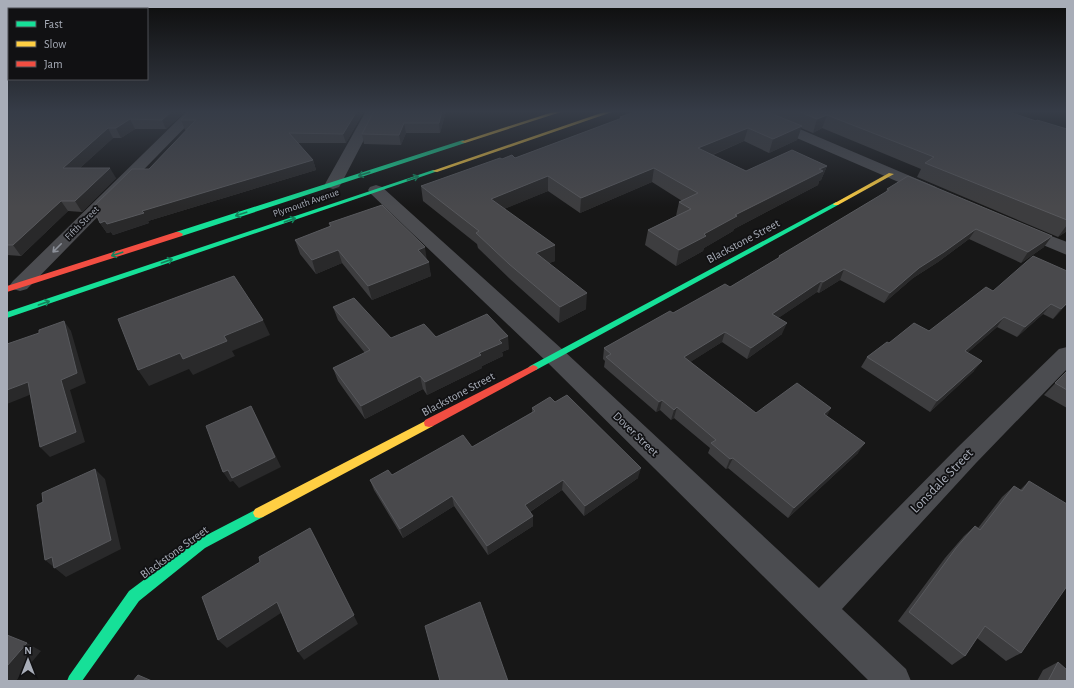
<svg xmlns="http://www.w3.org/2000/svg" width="1074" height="688" font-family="'Alegreya Sans',sans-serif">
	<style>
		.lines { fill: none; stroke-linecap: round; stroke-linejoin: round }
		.street { fill: #4b4c50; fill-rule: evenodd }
		.fast { fill: #16e098; fill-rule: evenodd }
		.slow { fill: #ffcf43; fill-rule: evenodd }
		.jam { fill: #f24e42; fill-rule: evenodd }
		.wall { fill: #3d3d3f }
		.shaded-wall { fill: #29292a }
		.building { fill: #49494c; stroke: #58595d }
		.oneway { stroke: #14835c }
		.oneway2 { stroke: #8c9099 }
		.labels { text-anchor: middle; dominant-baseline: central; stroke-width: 3.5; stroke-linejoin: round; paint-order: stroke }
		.far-street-label { font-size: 10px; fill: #a8adb8; stroke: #111113 }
		.street-label { font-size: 12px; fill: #a8adb8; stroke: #111113 }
		.near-street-label { font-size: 14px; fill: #a8adb8; stroke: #111113 }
	</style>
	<rect width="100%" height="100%" fill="#171717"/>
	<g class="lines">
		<path class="street" d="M187 111H201L27 289 20 291 13 289 10 285 13 281Z
			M366 111H379L341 184 339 187 333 189 327 187 325 184Z
			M739 111H757L936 187 938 190 936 193 930 195 924 193 741 114Z
			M376 185 382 187 563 350 819 588 958 447 1059 349 1067 347V369L976 463 842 609 906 669 911 681H869L547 362 370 193 368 190 370 187Z
			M1020 224 1067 242V255L1014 233 1011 229 1014 225Z"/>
		<path class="fast" d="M463 140 466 142 465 143 182 236H179L175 234 176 232Z
			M433 170 438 171 7 318V312Z
			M836 202 838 203V205L536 370H530L528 368 530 366Z
			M259 508 263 509 265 513 263 517 205 548 139 601 82 681H67L69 676 129 591 197 540Z"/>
		<path class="slow" d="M556 111H564L465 143 460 142Z
			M607 111H615L437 172 432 171Z
			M889 173 894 174 838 205H834L833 204Z
			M429 419 433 420 434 423 433 426 263 517 259 518 255 517 253 513 255 509Z"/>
		<path class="jam" d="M176 232H179L183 234 182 236 7 292V286Z
			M533 365 536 366 538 368 536 370 433 426 429 427 425 426 424 423 425 420Z"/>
	</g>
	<path class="wall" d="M186 111 166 129H135L121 138H113L80 168 116 178 82 212 68 211 21 256 7 255V113Z
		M364 111 346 143H298L313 160 316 170 148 221 149 223 113 235 111 232 107 233 100 223 149 169 187 130H185L181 120Z
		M446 111 440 133H406L401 145 364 144 362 134Z
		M637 111H1006L1036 121 1067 129V231L1058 237 917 177 921 169 822 128 813 133 801 128 797 140 769 153 744 141 713 155 746 171 827 166 821 180 819 181 818 185 734 229 733 231 704 248 703 251 676 266 645 245 648 230 676 216 679 202 682 201 652 182 580 213 548 191 504 209 555 245V261L549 263 586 309 559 323 510 279 478 248 477 244 423 201 421 186 502 159 515 158 620 119V117Z
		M887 189 1044 247 1021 263 969 239 938 262 913 278 884 303 840 280 819 293 817 292 778 318 782 334 747 359 722 342 690 362 756 413 827 416 858 453 788 518 728 468 726 469 708 453 710 448 674 418 671 420 660 410 656 412 604 367 605 361 603 359 604 348 673 313 730 287 778 258 779 256 886 192Z
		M329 223 427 260 431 276 372 300 342 263 316 274 300 254 295 240 330 227Z
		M993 291 1067 304 1053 319 1043 314 1017 337 997 327 967 353 974 371 930 412 861 367 867 357 889 343 929 331Z
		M333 307 391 338 436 337 509 349 502 352 503 356 482 366V368L427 395 423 389 365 419 338 381 333 368 365 353 338 320Z
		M1067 371V408L1044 395Z
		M555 402 638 478 584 516 562 490 530 512 533 516V526L488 555 454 506 403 538 374 490 370 480 392 475 472 447 532 412V408Z
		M1029 481 1021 653 1006 661 977 638 965 656 952 665 898 621 945 558 964 536 975 526 978 528 1002 497 1014 486 1020 490Z
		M1058 662 1067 681H1037L1043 670Z"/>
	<path class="shaded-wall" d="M172 111H186L166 129 162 120Z
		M357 111H364L346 143 343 134Z
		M442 111H446L440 133 439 123Z
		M827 115 822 128 813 133 817 119Z
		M130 119 135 129 121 138 116 128Z
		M404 123 406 133 401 145 399 135Z
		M802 126 797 140 769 153 773 139Z
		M108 128 113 138 69 178 63 168Z
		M748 128 744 141 695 162 698 148Z
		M313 160 316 170 148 221 149 223 113 235 111 232 107 233 100 223Z
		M827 166 821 180 819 181 818 185 734 229 733 231 704 248 703 251 676 266 679 250 735 215Z
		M110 168 116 178 82 212 75 201Z
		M654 168 652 182 580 213 581 198Z
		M548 176V191L492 214 491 199Z
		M61 201 68 211 21 256 13 245Z
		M1067 225V231L1058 237Z
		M976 229 969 239 938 262 913 278 884 303 890 293 919 268Z
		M1052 236 1044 247 1021 263 1028 252Z
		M555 245V261L536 268V253Z
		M425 247 427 261 418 250Z
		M338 250 342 263 316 274 312 260Z
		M429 262 431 276 372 300 368 286Z
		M844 269 840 280 819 293 823 282Z
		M821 281 817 292 768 325 772 314Z
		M587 293 586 309 559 323 560 307Z
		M1067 303V304L1053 319 1061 309Z
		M1051 304 1043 314 1017 337 1025 327Z
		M1004 317 997 327 957 362 965 351Z
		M263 320 270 335 232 351 235 356 193 375 189 369 149 386 138 370Z
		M64 321 71 331 86 383 70 390 85 442 50 457 40 447Z
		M787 323 782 334 747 359 751 348Z
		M725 332 722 342 681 368 684 357Z
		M508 336 509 349 502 352 503 356 482 366V368L427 395 425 382 479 353 499 340Z
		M982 361 974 371 930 412 937 401Z
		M420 376 423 389 365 419 361 406Z
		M28 382 37 392 7 404V390Z
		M662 400 660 410 656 412 659 402Z
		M251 406 257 417 281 467 239 488 233 481 230 482 223 472Z
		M677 407 674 418 671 420 674 410Z
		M831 408 826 418 824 414Z
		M865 443 858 453 788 518 794 508Z
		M733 458 728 468 726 469 730 459Z
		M641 468 638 478 584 516 585 506Z
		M95 469 105 479 121 549 66 577 45 560Z
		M563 480 562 490 525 515V505Z
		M452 496 454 506 403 538 400 529Z
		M533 516V526L488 555 487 546Z
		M310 528 316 538 358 624 304 660 298 652Z
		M277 602 284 611 227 648 218 640Z
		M27 643 41 651 16 681H7V666Z"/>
	<path class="building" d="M9 111H140L134 115 140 111H172L162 120 130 119 116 128H108L63 168H110L75 201H61L13 245H7V113Z
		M190 111H357L343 134 289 133 313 160 142 211 144 213 107 224 105 221 100 223 93 207 132 169H149L196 120H181Z
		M374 111H442L439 123H404L399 135 362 134Z
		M637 111H765L802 126 773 139 748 128 698 148 746 171 792 150 827 166 819 169 823 171 735 215 737 216 704 234 706 236 679 250 648 230 691 209 679 202 698 193 654 168 581 198 548 176 491 199 555 245 536 253 587 293 560 307 509 264 476 233 479 231 421 186 500 158 502 159 512 155 515 158 622 118 620 117Z
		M797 111H1006L1036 121 1037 120 1067 129V220L925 163 934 157 827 115 817 119Z
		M908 176 1052 236 1028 252 976 229 944 252 919 268 890 293 844 269 823 282 821 281 772 314 787 323 751 348 725 332 684 357 756 413 797 383 831 408 824 414 865 443 794 508 733 458 730 459 711 443 716 440 677 407 674 410 662 400 659 402 606 357 611 354 604 348 670 311 673 313 725 284 730 287 780 257 779 256 889 190 887 189Z
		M382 205 425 247 418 250 429 262 368 286 338 250 312 260 295 240 331 226 329 223Z
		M1033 256 1067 271V303L1061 309 1051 304 1025 327 1004 317 965 351 982 361 937 401 867 357 887 342 889 343 914 323 929 331 986 287 993 291Z
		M234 276 263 320 224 336 227 341 183 359 180 353 138 370 118 319Z
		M354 298 391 338 424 324 436 337 487 314 508 336 499 340 502 343 479 353 481 355 425 382 420 376 361 406 333 368 370 350 333 307Z
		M64 321 77 373 61 380 76 432 40 447 28 382 7 390V344L39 333V330Z
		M1067 371V390L1055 383Z
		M567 395 641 468 585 506 563 480 525 505 533 516 487 546 452 496 400 529 370 480 388 470 392 475 463 435 472 447 535 411 532 408 550 397 555 402Z
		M251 406 275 457 232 478 228 470 223 472 206 426Z
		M95 469 111 540 54 568 52 557 45 560 37 505 43 502 42 493Z
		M1029 481 1067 504V586L1021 653 985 626 965 656 909 612 956 548 975 526 980 530 1014 486 1022 491Z
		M310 528 354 615 298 652 277 602 218 640 202 597 260 562 259 557Z
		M480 602 508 681H440L425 626Z
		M7 635 27 643 7 666Z
		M1058 662 1067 670V681H1048Z
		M138 675 152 681H133Z"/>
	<defs><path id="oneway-shaft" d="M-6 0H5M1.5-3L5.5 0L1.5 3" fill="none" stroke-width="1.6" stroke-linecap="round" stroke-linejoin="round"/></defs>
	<g class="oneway">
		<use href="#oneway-shaft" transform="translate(364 174) rotate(162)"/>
		<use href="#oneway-shaft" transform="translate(413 178) rotate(-19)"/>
		<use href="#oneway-shaft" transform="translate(241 214) rotate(162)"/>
		<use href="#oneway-shaft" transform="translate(290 220) rotate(-19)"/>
		<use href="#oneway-shaft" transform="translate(117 254) rotate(162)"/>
		<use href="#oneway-shaft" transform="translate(167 261) rotate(-19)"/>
		<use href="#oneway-shaft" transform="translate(44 303) rotate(-19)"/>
	</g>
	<use class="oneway2" href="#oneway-shaft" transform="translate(57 248) rotate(135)"/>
	<linearGradient id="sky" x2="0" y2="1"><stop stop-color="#0d0d0d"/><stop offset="0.54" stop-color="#363c47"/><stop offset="1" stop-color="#363c47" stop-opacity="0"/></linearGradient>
	<rect width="1074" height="207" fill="url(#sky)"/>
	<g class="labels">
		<g class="far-street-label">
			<text transform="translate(306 203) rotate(-19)">Plymouth Avenue</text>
			<text transform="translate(82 223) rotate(-45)">Fifth Street</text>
		</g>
		<g class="street-label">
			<text transform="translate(743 241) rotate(-28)">Blackstone Street</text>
			<text transform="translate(458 394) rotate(-28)">Blackstone Street</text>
			<text transform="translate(636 434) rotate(44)">Dover Street</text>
			<text transform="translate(174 552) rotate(-36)">Blackstone Street</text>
		</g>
		<g class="near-street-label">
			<text transform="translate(942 481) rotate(-46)">Lonsdale Street</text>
		</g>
	</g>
	<rect width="1074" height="688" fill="none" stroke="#a8adb8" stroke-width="16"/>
	<rect x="8" y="8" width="140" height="72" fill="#111113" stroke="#4d4f55"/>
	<rect x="16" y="21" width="20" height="6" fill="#16e098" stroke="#4d4f55"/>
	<text x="44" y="28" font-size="12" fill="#a8adb8">Fast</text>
	<rect x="16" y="41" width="20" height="6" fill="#ffcf43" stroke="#4d4f55"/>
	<text x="44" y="48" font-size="12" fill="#a8adb8">Slow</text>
	<rect x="16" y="61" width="20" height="6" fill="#f24e42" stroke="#4d4f55"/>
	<text x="44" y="68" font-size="12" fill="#a8adb8">Jam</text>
	<g transform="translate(28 660)" stroke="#111113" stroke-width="3" paint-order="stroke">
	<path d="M0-3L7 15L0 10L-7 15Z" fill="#a8adb8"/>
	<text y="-6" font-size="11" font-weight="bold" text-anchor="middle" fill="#a8adb8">N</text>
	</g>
</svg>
